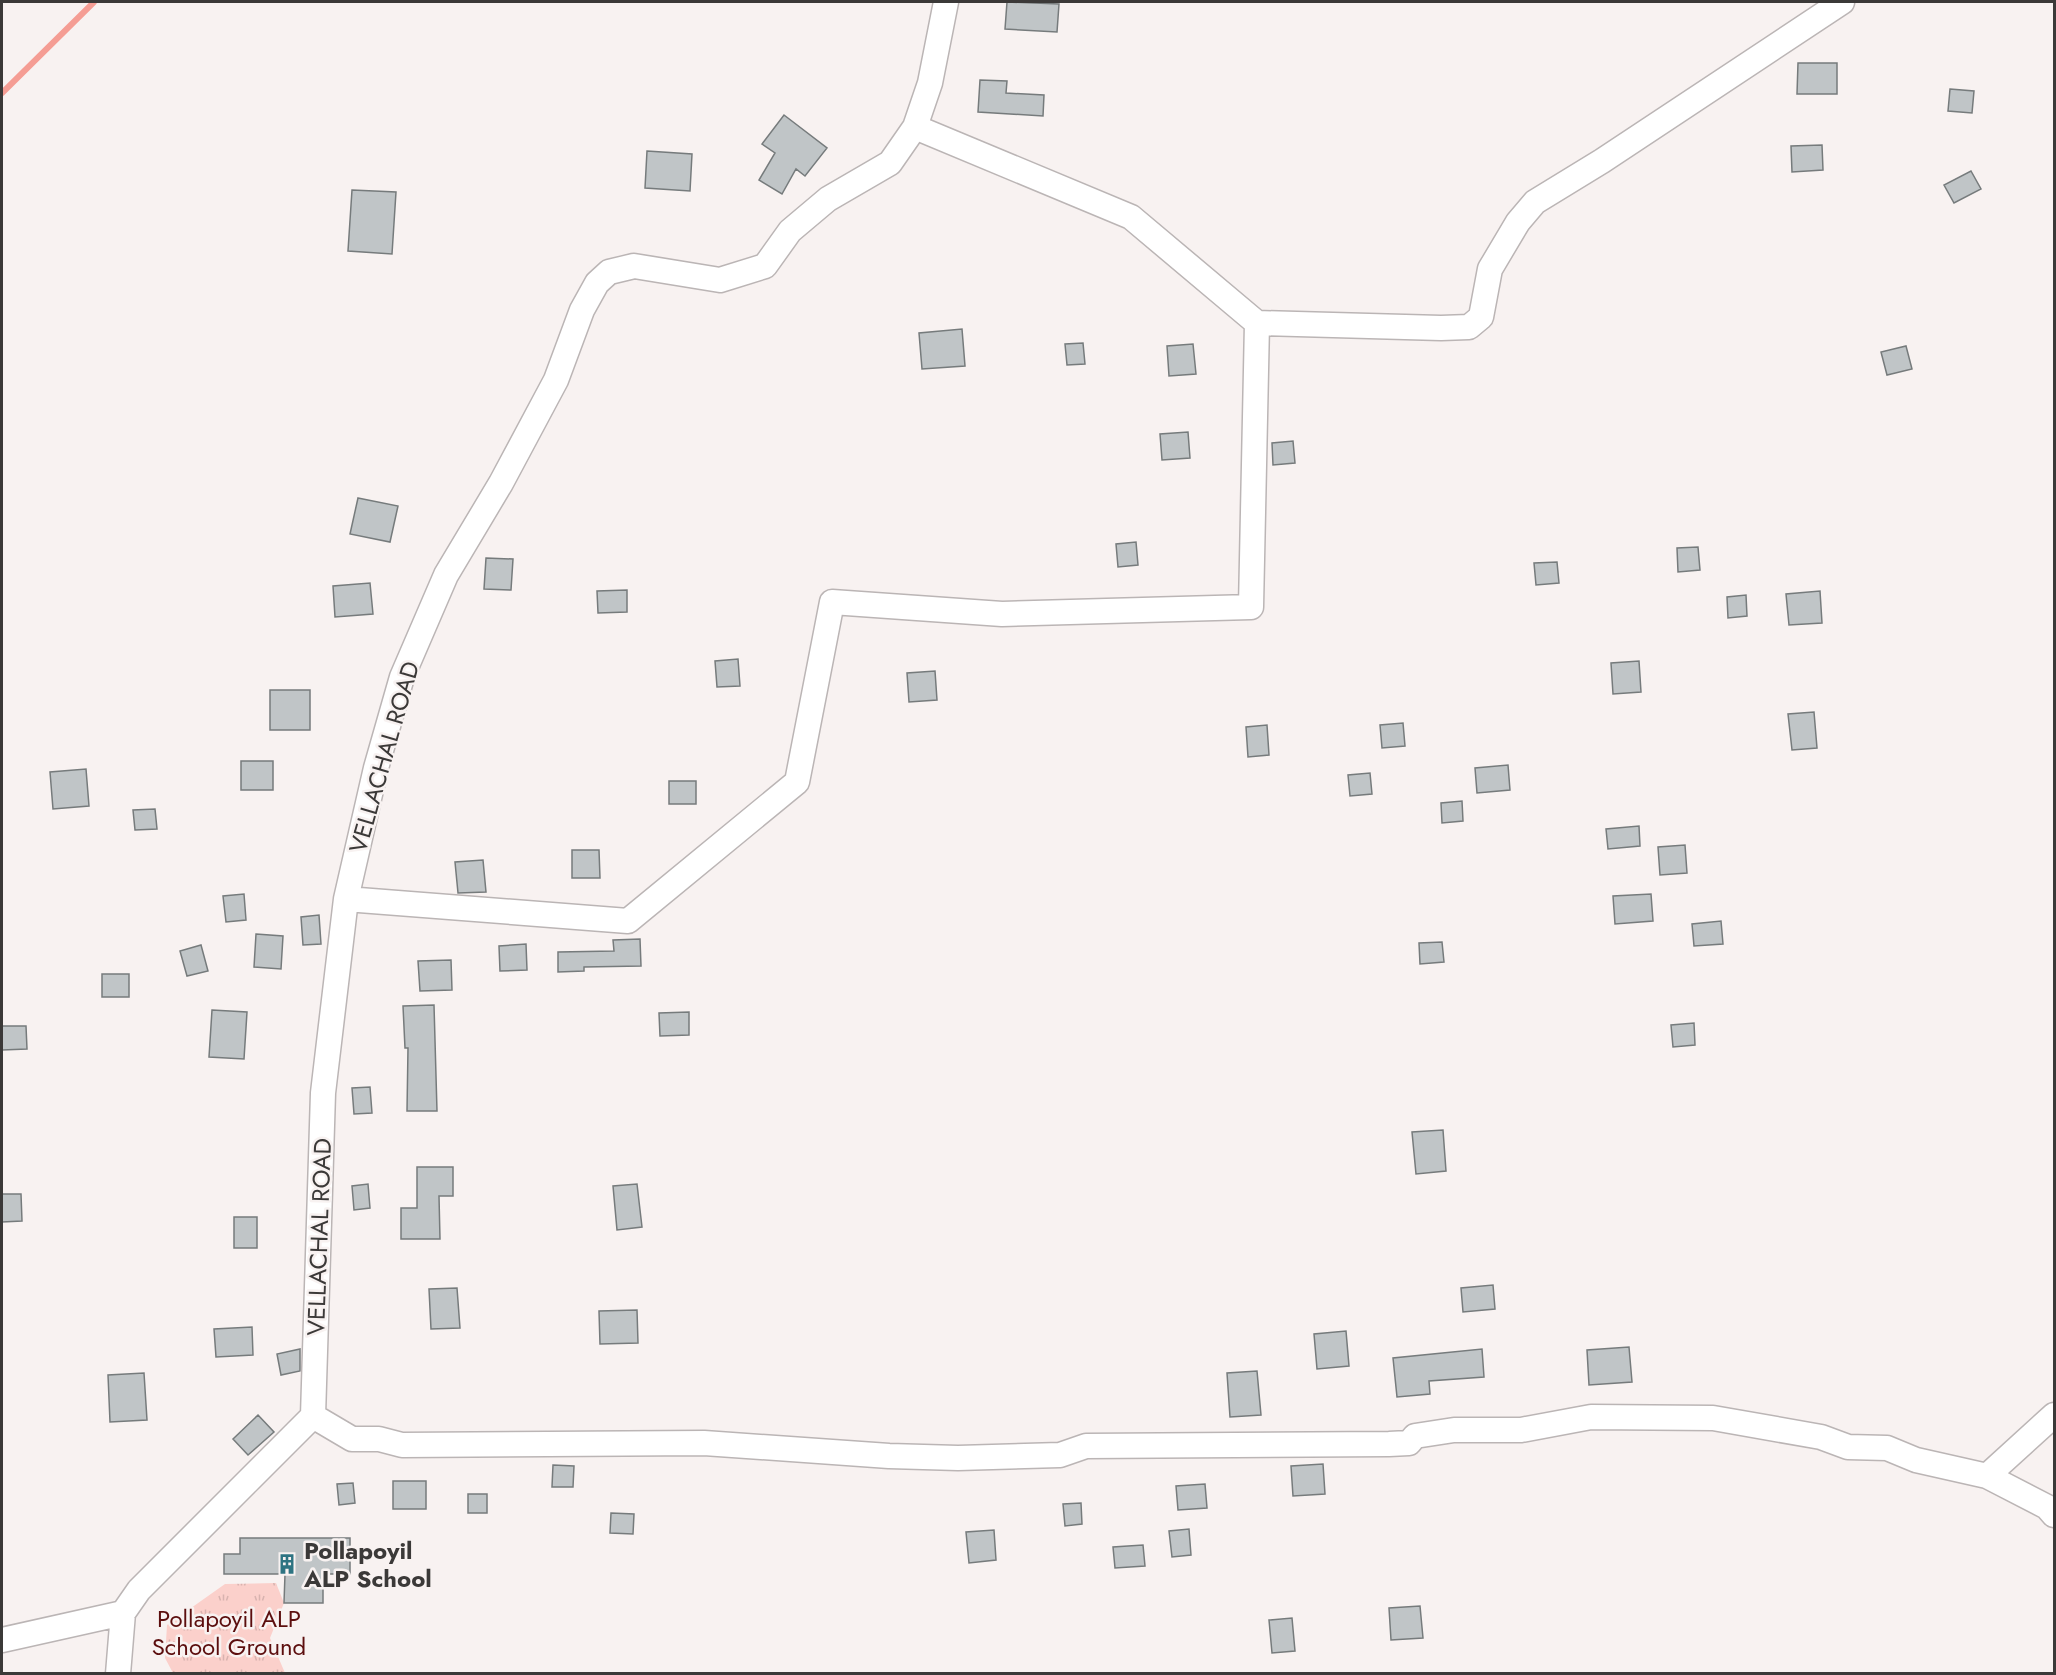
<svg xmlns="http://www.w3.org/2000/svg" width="2056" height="1675" font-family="Jost,sans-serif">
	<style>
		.park { fill: url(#park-tufts) }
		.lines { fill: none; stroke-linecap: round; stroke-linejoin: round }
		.stream { stroke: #f59d94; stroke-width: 6 }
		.building { fill: #c0c5c7; stroke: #767b7c; stroke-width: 1.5 }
		.street-casing { stroke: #bbb5b5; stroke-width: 27 }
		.street { stroke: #fff; stroke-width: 24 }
		.labels { text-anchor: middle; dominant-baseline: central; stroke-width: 5; stroke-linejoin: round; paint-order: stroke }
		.street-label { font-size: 24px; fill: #3b3938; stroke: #f8f2f1 }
		.poi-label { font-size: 24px; font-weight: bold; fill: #3b3938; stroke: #f8f2f1; text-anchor: start }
		.park-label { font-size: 24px; fill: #5c0e0e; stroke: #f8f2f1 }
	</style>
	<defs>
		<pattern id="park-tufts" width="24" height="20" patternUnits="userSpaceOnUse" patternTransform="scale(1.5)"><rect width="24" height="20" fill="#fbd0cb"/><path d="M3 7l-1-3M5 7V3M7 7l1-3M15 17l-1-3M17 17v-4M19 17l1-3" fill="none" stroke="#d8b3af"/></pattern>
	</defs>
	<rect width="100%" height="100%" fill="#f8f2f1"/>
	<path class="park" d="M276 1583 284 1603 270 1638 285 1673H173L165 1658 167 1625 225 1584Z"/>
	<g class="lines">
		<path class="stream" d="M2 93 94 2"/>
	</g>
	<path class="building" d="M1007 2 1059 4 1057 32 1005 29Z
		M1798 63H1837V94H1797Z
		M980 80 1007 81 1006 93 1044 95 1043 116 978 112Z
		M1950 89 1974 91 1972 113 1948 111Z
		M784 115 827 148 805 176 796 169 782 194 759 180 775 153 762 144Z
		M1822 145 1823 170 1792 172 1791 146Z
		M647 151 692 154 690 191 645 188Z
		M1971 171 1981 189 1954 203 1944 185Z
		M352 190 396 192 392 254 348 251Z
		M962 329 965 366 922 369 919 333Z
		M1083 343 1085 364 1067 365 1065 344Z
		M1193 344 1196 374 1169 376 1167 346Z
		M1906 346 1912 369 1887 375 1881 352Z
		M1188 432 1190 458 1162 460 1160 434Z
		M1293 441 1295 463 1273 465 1272 443Z
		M358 498 398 506 390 542 350 534Z
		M1136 542 1138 565 1118 567 1116 544Z
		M1698 547 1700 570 1678 572 1677 548Z
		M486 558 513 559 511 590 484 589Z
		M1557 562 1559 583 1536 585 1534 563Z
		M370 583 373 614 335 617 333 586Z
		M627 590V612L598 613 597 591Z
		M1820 591 1822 623 1789 625 1786 594Z
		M1746 595 1747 616 1728 618 1727 597Z
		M738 659 740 686 717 687 715 661Z
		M1639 661 1641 692 1613 694 1611 663Z
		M935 671 937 700 909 702 907 673Z
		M270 690H310V730H270Z
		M1814 712 1817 748 1792 750 1788 714Z
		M1403 723 1405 746 1382 748 1380 725Z
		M1267 725 1269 755 1248 757 1246 727Z
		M241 761H273V790H241Z
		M1508 765 1510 790 1477 793 1475 768Z
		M86 769 89 806 53 809 50 772Z
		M1370 773 1372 794 1350 796 1348 775Z
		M669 781H696V804H669Z
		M1462 801 1463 821 1442 823 1441 803Z
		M155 809 157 829 135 830 133 810Z
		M1639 826 1640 846 1608 849 1606 829Z
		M1685 845 1687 873 1660 875 1658 847Z
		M572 850H599L600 878H572Z
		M483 860 486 892 458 893 455 862Z
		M244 894 246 920 226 922 223 896Z
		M1651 894 1653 921 1615 924 1613 896Z
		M319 915 321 944 303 945 301 917Z
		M1721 921 1723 944 1694 946 1692 924Z
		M256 934 283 936 281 969 254 967Z
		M640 939 641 966 584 967V971L558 972V952L614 951 613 940Z
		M1442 942 1444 962 1420 964 1419 943Z
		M526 944 527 970 500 971 499 946Z
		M201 945 208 971 187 976 180 951Z
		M451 960 452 990 420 991 418 961Z
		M102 974H129V997H102Z
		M434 1005 437 1111H407L408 1048H405L403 1006Z
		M212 1010 247 1012 244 1059 209 1057Z
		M689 1012V1035L660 1036 659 1013Z
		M1694 1023 1695 1045 1673 1047 1671 1025Z
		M2 1026H26L27 1049 2 1050Z
		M370 1087 372 1113 354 1114 352 1088Z
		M1443 1130 1446 1171 1416 1174 1412 1132Z
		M417 1167H453V1196H439L440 1239H401V1208H417Z
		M368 1184 370 1208 354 1210 352 1186Z
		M637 1184 642 1227 617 1230 613 1186Z
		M2 1194H21L22 1221 2 1222Z
		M234 1217H257V1248H234Z
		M1493 1285 1495 1309 1463 1312 1461 1288Z
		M457 1288 460 1328 431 1329 429 1289Z
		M637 1310 638 1343 600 1344 599 1311Z
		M252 1327 253 1355 216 1357 214 1329Z
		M1346 1331 1349 1366 1317 1369 1314 1334Z
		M1629 1347 1632 1382 1589 1385 1587 1350Z
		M300 1349V1371L281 1375 277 1354Z
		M1482 1349 1484 1377 1429 1381 1430 1394 1397 1397 1393 1358Z
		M1257 1371 1261 1415 1230 1417 1227 1373Z
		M144 1373 147 1420 110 1422 108 1375Z
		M258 1415 274 1432 248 1455 233 1439Z
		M1323 1464 1325 1494 1293 1496 1291 1466Z
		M553 1465 574 1466 573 1487H552Z
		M393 1481H426V1509H393Z
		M353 1483 355 1503 339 1505 337 1484Z
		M1205 1484 1207 1508 1178 1510 1176 1486Z
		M468 1494H487V1513H468Z
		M1081 1503 1082 1524 1065 1526 1063 1504Z
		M611 1513 634 1514 633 1534 610 1533Z
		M1189 1529 1191 1555 1172 1557 1169 1531Z
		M994 1530 996 1560 969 1563 966 1532Z
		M240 1538H350V1574H323V1603H284L285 1574H224V1554H240Z
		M1143 1545 1145 1566 1115 1568 1113 1547Z
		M1420 1606 1423 1638 1391 1640 1389 1608Z
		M1292 1618 1295 1651 1272 1653 1269 1620Z"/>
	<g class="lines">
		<g class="street-casing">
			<path id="street" d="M1257 323 1441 328 1469 327 1481 317 1490 269 1518 222 1535 202 1602 161 1842 2
				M346 899 628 921 797 782 832 602 1002 614 1251 607 1257 323 1131 217 915 127
				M313 1416 352 1439H379L402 1445 704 1443 889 1456 958 1458 1060 1455 1086 1446 1389 1444 1409 1443 1415 1436 1454 1430H1521L1591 1417 1713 1418 1821 1437 1848 1447 1887 1448 1916 1460 1987 1476 2047 1507 2054 1515
				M1987 1476 2054 1415
				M2 1640 123 1613
				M118 1674 123 1613 139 1590 313 1416 323 1093 346 899 376 768 402 677 446 575 501 483 556 380 582 310 597 283 609 272 634 266 720 280 765 266 790 231 828 199 890 163 915 127 930 83 946 2"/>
		</g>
		<use href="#street" class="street"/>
	</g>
	<defs>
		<g id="building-bare" transform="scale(1.62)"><path d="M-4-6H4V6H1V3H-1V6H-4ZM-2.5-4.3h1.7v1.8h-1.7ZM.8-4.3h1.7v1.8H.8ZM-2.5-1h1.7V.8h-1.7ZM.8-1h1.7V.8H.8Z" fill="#2e7482" stroke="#f8f2f1" stroke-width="2.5" paint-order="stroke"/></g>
	</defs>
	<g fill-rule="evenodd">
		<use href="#building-bare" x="287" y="1564"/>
	</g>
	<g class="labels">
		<g class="street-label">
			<text transform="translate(384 757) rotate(-74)">VELLACHAL ROAD</text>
			<text transform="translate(319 1237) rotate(-88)">VELLACHAL ROAD</text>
		</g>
		<g class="poi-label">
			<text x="304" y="1550">Pollapoyil<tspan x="304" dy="28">ALP School</tspan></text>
		</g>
		<g class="park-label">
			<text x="229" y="1618">Pollapoyil ALP<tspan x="229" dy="28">School Ground</tspan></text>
		</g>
	</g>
	<rect width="2056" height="1675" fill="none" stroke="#3b3938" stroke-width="6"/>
</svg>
